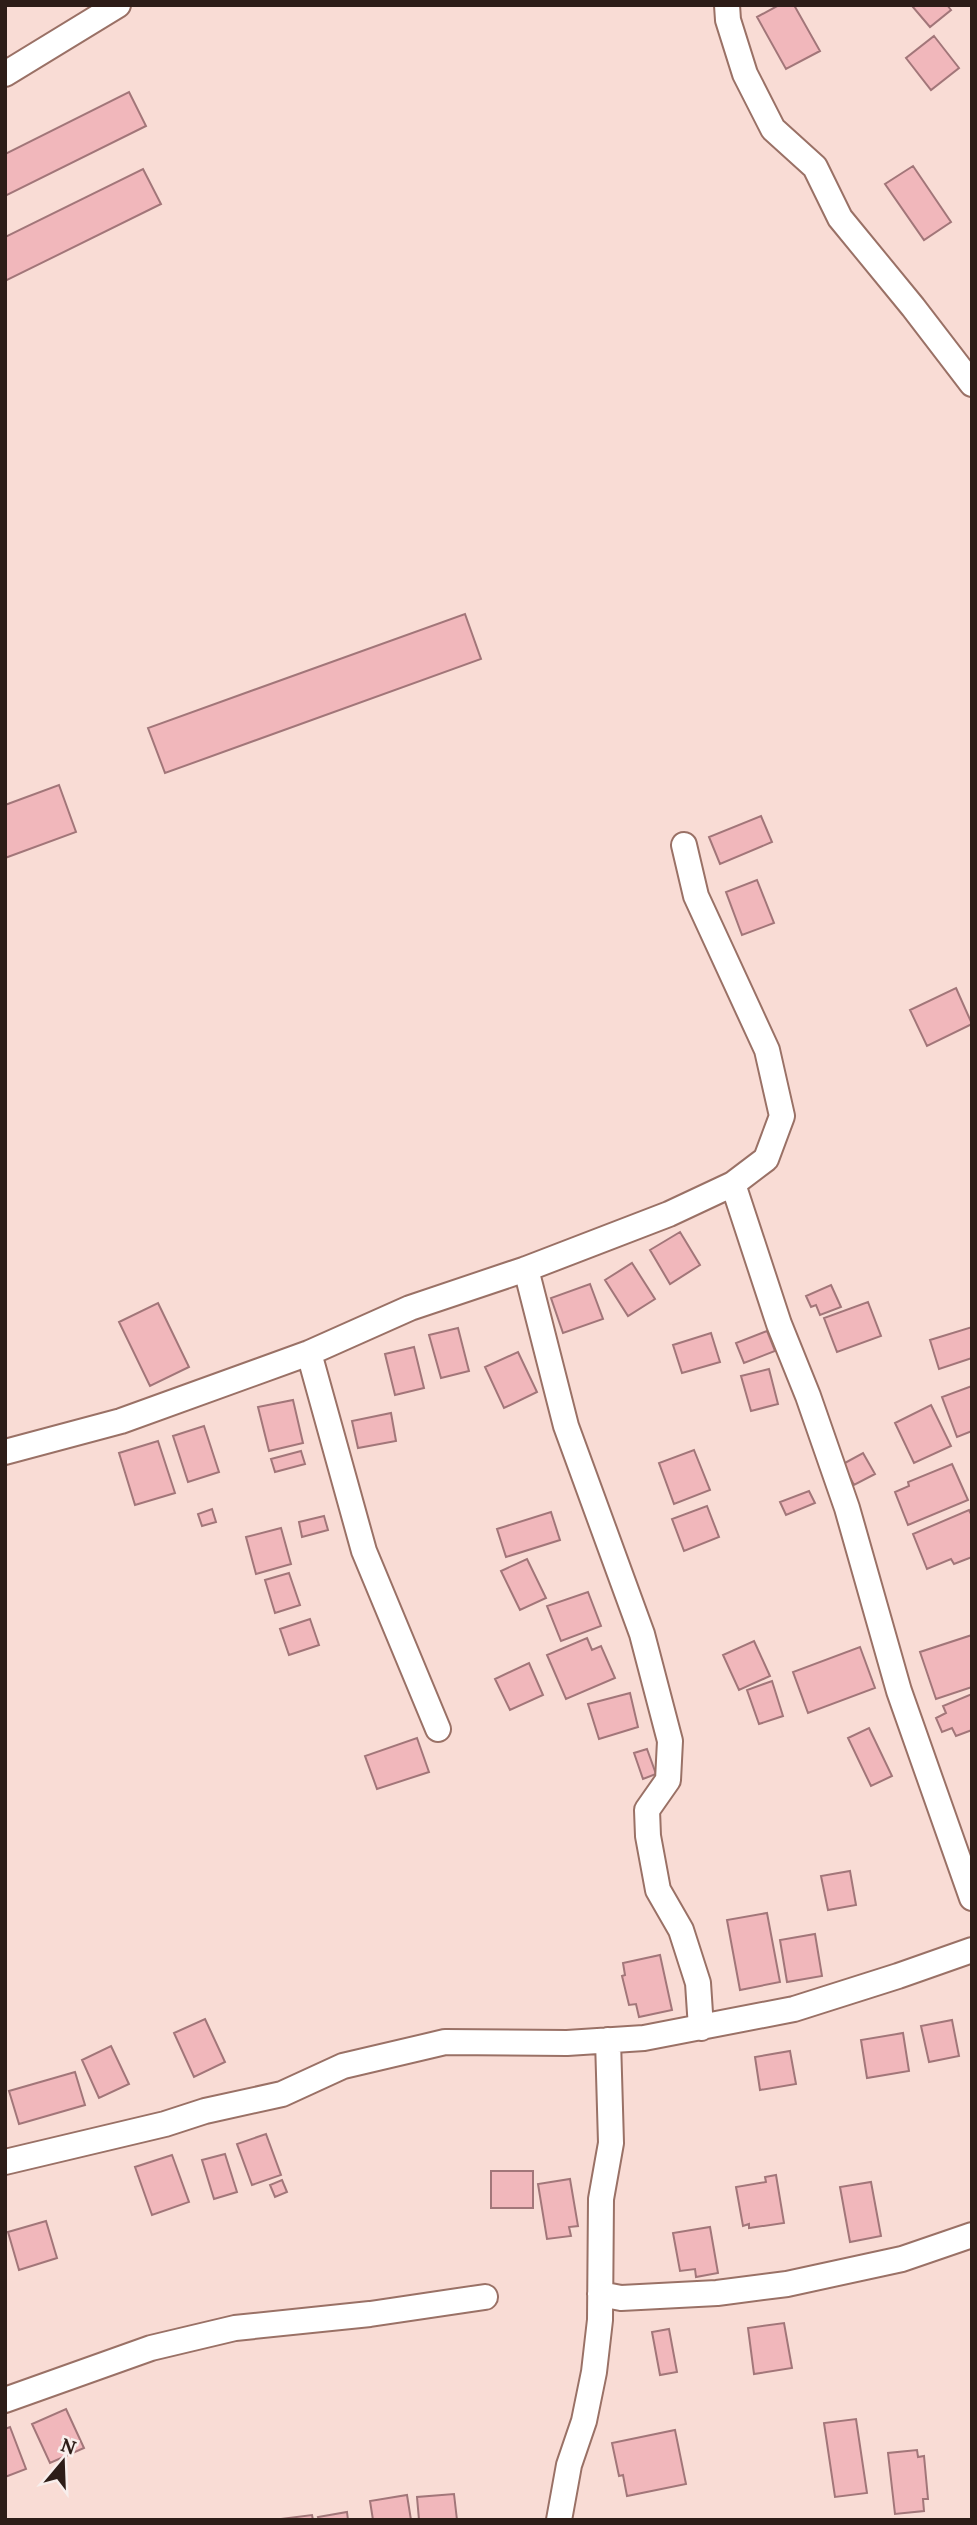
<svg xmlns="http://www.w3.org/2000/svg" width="977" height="2525" font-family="Lora,serif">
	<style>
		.building { fill: #f1b7bb; stroke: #a27679; stroke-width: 2 }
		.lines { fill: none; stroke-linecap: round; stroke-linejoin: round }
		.street-casing { stroke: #9a7166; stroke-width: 28 }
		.street { stroke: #fff; stroke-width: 24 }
	</style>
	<rect width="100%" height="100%" fill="#f9dcd5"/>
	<path class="building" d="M779 5H794L820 51 786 69 757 17Z
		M947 5 951 10 930 27 912 6Z
		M934 36 959 68 931 90 906 58Z
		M129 92 146 126 5 196V154Z
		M913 166 951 222 924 240 885 184Z
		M143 169 161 204 5 281V237Z
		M465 614 481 659 165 773 148 728Z
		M59 785 76 832 5 858V805Z
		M761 816 772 842 720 864 709 837Z
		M757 880 774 923 742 935 726 892Z
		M956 988 972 1024 927 1046 910 1010Z
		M680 1232 700 1265 670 1284 650 1250Z
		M632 1263 655 1299 628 1316 605 1280Z
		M590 1284 603 1319 563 1333 551 1298Z
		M831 1285 841 1307 820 1315 816 1305 811 1307 806 1296Z
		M868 1302 881 1336 837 1352 824 1318Z
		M158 1303 189 1367 150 1386 119 1322Z
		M972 1327V1358L939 1369 930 1340Z
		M458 1328 469 1371 441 1378 429 1335Z
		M767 1331 775 1351 744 1363 736 1343Z
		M711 1333 720 1362 682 1373 673 1345Z
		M414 1347 424 1388 395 1395 385 1354Z
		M518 1352 537 1392 504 1408 485 1367Z
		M769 1369 778 1404 751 1411 741 1376Z
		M972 1386V1431L957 1437 942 1397Z
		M293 1400 303 1443 269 1451 258 1407Z
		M931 1405 951 1446 914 1463 895 1423Z
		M391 1413 396 1441 358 1448 352 1421Z
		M204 1426 219 1472 188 1482 173 1436Z
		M158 1441 175 1493 135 1505 119 1453Z
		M694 1450 710 1490 674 1504 659 1463Z
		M301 1451 305 1464 275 1472 271 1459Z
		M863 1453 875 1474 854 1485 843 1464Z
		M952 1464 968 1500 908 1525 895 1492 909 1486 908 1482Z
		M809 1491 815 1503 786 1515 780 1502Z
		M707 1506 719 1537 684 1551 672 1519Z
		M212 1509 216 1522 202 1526 198 1514Z
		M969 1510 972 1516V1557L954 1564 951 1559 927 1569 913 1534Z
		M551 1512 560 1540 506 1557 497 1529Z
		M324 1516 328 1530 302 1537 299 1522Z
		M281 1528 291 1564 256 1574 246 1537Z
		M527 1559 546 1598 520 1610 501 1571Z
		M289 1573 300 1605 275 1613 265 1580Z
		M588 1592 601 1626 561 1641 547 1606Z
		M310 1619 319 1645 289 1655 280 1629Z
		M972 1635V1687L936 1699 920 1652Z
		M587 1638 592 1650 601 1646 615 1678 566 1699 547 1655Z
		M754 1641 770 1676 739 1690 723 1655Z
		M860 1647 875 1688 808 1713 793 1672Z
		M529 1663 543 1695 510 1710 495 1679Z
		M772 1681 783 1716 759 1724 747 1690Z
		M630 1693 638 1727 599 1739 588 1704Z
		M972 1694V1730L956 1736 952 1728 942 1732 936 1718 946 1713 943 1706Z
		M869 1728 892 1776 871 1786 848 1738Z
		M417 1738 429 1772 377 1789 365 1756Z
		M647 1749 656 1774 643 1779 634 1753Z
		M850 1871 856 1905 828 1910 821 1876Z
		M767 1913 780 1982 740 1990 727 1920Z
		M815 1934 822 1976 787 1982 780 1940Z
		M660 1955 672 2010 639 2017 636 2004 629 2005 622 1976 625 1975 623 1963Z
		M205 2019 225 2062 194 2077 174 2033Z
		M952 2020 959 2056 929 2062 921 2026Z
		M903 2033 909 2071 867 2078 861 2040Z
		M111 2046 129 2084 99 2098 82 2060Z
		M790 2051 796 2084 760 2090 755 2057Z
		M75 2072 85 2105 19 2124 9 2091Z
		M266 2134 281 2175 252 2185 237 2144Z
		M225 2154 237 2192 214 2199 202 2160Z
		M172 2155 189 2202 152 2215 135 2167Z
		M491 2171H533V2208H491Z
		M776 2175 784 2223 749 2228V2224L743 2226 736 2187 766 2182 765 2177Z
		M570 2179 578 2226 569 2227 571 2236 547 2239 538 2184Z
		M282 2180 287 2192 275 2197 270 2185Z
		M871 2182 881 2236 850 2242 840 2187Z
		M46 2221 57 2258 19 2270 8 2232Z
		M710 2227 718 2273 696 2277 695 2269 680 2271 673 2233Z
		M784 2323 792 2368 754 2374 748 2328Z
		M669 2329 677 2372 660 2375 652 2332Z
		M66 2409 84 2448 50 2463 32 2424Z
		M856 2419 867 2493 835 2497 824 2423Z
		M10 2427 26 2469 5 2477V2429Z
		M675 2430 686 2484 627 2496 623 2475 619 2476 612 2443Z
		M917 2450 918 2457 924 2456 928 2499H923L924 2511 895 2514 888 2453Z
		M454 2494 457 2520H419L417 2497Z
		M407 2495 411 2520H373L370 2501Z
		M347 2512 348 2520H319L318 2517Z
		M312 2515 313 2520H273Z"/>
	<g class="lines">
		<g class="street-casing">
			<path id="street" d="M727 5 728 20 745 74 773 129 815 167 840 218 913 307 972 384
				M5 74 118 5
				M733 1184 779 1324 808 1396 847 1508 899 1691 972 1898
				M526 1269 566 1426 642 1634 670 1741 668 1780 647 1810 648 1836 658 1890 681 1930 698 1983 701 2028
				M309 1353 364 1551 438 1729
				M5 1452 121 1421 309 1353 410 1308 526 1269 669 1214 733 1184 766 1159 782 1116 767 1050 696 896 684 845
				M5 2162 165 2124 205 2111 282 2094 343 2066 445 2042 567 2043 644 2038 794 2009 898 1976 972 1950
				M600 2294 621 2298 717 2293 787 2284 902 2259 972 2235
				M5 2400 151 2348 235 2328 370 2314 485 2297
				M559 2520 569 2465 584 2421 594 2372 600 2320 601 2199 611 2143 608 2040"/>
		</g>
		<use href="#street" class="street"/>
	</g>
	<rect width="977" height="2525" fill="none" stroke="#2d1d18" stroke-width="14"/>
	<g transform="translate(63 2462) rotate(19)" stroke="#f8eeec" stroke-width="5" paint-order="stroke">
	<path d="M0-5L12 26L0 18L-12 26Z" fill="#2d1d18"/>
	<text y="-10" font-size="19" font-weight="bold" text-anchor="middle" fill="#2d1d18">N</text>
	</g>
</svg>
